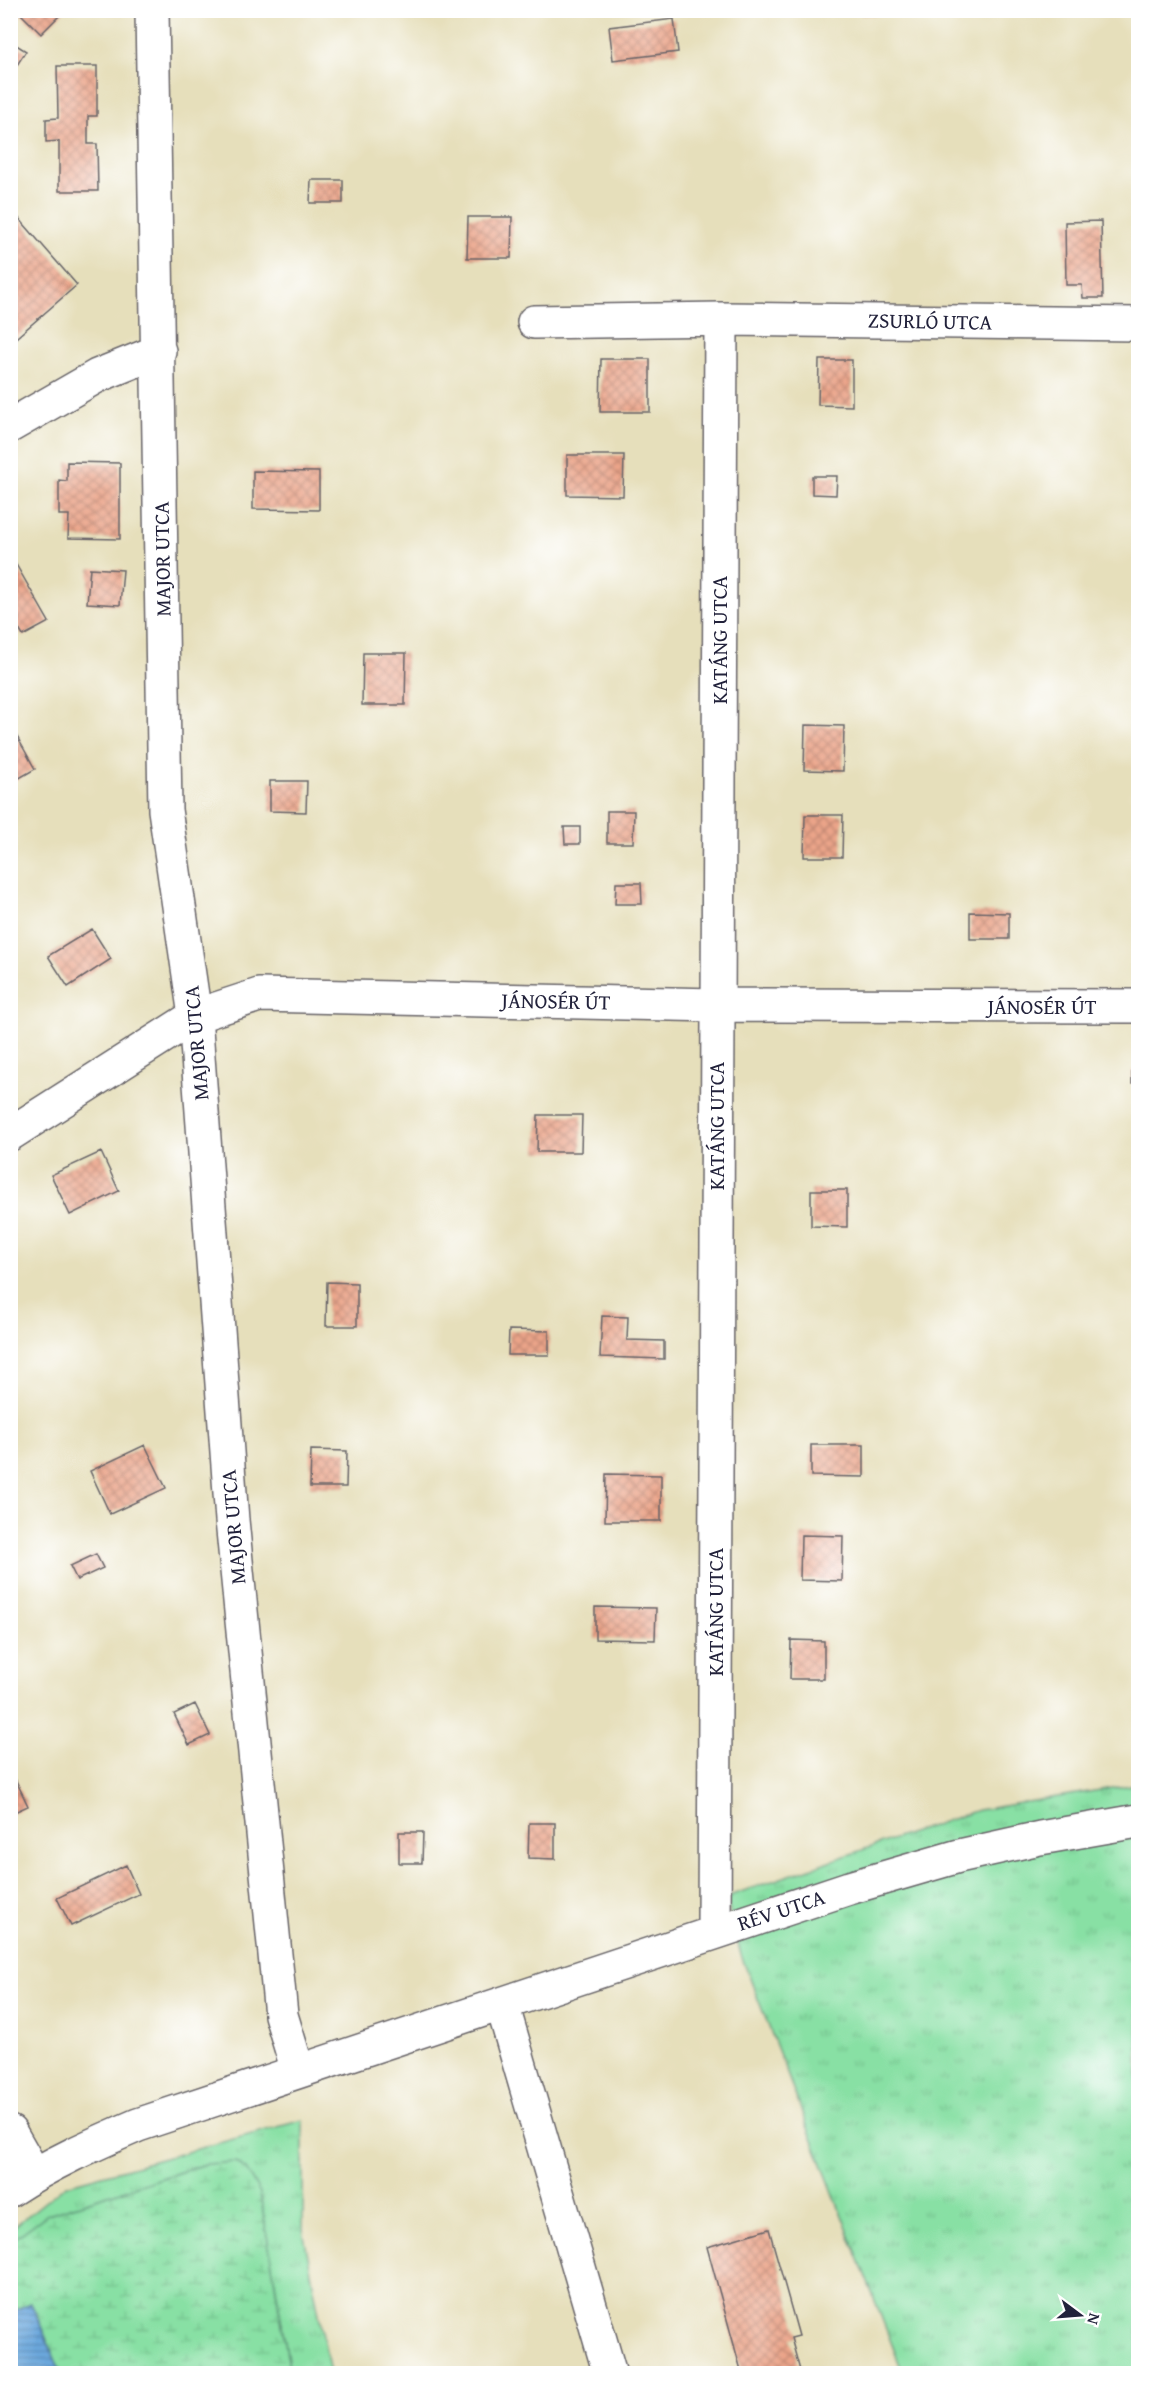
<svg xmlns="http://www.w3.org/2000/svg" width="1149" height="2384" font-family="'Gentium Book Plus',serif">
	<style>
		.grass { fill: url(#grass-tufts); stroke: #558170; stroke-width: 1.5 }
		.wetland { fill: url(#wetland-marsh); stroke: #558170; stroke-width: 1.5 }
		.water { fill: url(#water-rules); stroke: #47658c; stroke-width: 1.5 }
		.building { fill: url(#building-cross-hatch) }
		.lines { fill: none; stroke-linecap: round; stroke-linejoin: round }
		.minor-casing { stroke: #676468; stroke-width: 36 }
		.minor { stroke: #fff; stroke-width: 33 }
		.labels { text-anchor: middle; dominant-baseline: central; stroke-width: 4.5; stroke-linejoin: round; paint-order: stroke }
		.street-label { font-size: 21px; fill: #22223b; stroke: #fff }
	</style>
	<defs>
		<pattern id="grass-tufts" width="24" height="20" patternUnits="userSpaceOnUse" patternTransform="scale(1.5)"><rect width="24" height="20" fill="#88e0a4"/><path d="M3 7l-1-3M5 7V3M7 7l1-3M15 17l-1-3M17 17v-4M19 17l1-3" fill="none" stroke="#75c08e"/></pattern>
		<pattern id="wetland-marsh" width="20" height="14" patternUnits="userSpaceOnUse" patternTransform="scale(1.5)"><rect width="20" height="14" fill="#88e0a4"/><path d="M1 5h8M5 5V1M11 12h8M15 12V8" fill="none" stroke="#75c08e"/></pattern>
		<pattern id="water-rules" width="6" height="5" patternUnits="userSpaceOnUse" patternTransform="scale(1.5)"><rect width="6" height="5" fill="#6ca8dd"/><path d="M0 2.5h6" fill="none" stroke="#5888b4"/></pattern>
		<pattern id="building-cross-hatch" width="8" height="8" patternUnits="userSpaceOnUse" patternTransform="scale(1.5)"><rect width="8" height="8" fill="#eba489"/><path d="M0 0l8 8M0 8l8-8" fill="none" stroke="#be8571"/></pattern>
	</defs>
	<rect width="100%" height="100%" fill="#fff"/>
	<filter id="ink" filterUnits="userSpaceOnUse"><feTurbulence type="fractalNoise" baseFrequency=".0167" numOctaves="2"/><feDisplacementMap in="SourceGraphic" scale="12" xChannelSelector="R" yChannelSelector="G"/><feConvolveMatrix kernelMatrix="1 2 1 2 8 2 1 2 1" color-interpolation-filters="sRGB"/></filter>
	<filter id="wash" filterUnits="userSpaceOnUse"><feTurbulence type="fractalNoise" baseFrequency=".008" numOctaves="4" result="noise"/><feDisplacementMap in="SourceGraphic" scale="24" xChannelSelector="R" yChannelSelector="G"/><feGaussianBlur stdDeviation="1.35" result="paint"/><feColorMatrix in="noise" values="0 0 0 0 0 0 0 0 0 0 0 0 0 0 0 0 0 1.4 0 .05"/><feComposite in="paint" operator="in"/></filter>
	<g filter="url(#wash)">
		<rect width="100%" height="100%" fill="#e6dfbb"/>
		<path class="grass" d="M1138 1784V2373H903L741 1955 726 1897 978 1810Z
			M303 2120V2230L330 2373H290L260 2194 206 2164 150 2182 11 2242V2229L66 2185Z"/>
		<path class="wetland" d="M235 2162 246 2169 260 2194 290 2373H61L31 2303 11 2312 10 2242 48 2214 206 2164Z"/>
		<path class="water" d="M31 2303 61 2373H11V2312Z"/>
		<g id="blocks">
			<path class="building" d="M17 10H65L41 34Z
				M861 10H914V14L861 15Z
				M674 19 678 52 613 60 609 27Z
				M10 41 26 51 10 76Z
				M57 66H97V116H88V144H97L98 191H59V141L46 142V119L58 118Z
				M311 180H343V203H310Z
				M10 208 77 285 10 343Z
				M468 217H512L511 258H467Z
				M1101 221 1103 298H1083L1082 285H1066L1065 222Z
				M601 359H650V412H600Z
				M819 360H852V406L818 405Z
				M567 455H624L623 496 567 495Z
				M67 462 120 463V539L68 538 69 515H59V480L67 481Z
				M253 471 319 472V510L253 509Z
				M812 476H837L836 495 812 494Z
				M10 554 49 622 23 636 10 614Z
				M90 568 123 570 120 605 87 603Z
				M363 653H406L405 705H362Z
				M10 724 35 769 16 780 10 770Z
				M805 725 844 726 843 771 804 770Z
				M270 781H307L306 812 270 811Z
				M607 811H634L633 843H607Z
				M805 815H843L842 857H804Z
				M564 827H580V844H565Z
				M616 883H641L642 904H615Z
				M970 912 1009 913V939H970Z
				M92 929 111 959 68 987 48 956Z
				M1132 1070H1138V1084H1132Z
				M538 1115H582L581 1152H537Z
				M101 1152 119 1191 70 1215 51 1175Z
				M811 1190H847V1227L811 1226Z
				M327 1282 357 1283V1326H326Z
				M602 1316 628 1317 627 1340 664 1341V1359L600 1357Z
				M509 1330 549 1331V1355H508Z
				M145 1445 166 1488 110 1514 90 1471Z
				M811 1445H864V1477L811 1476Z
				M311 1450 347 1451 346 1487H310Z
				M606 1474 661 1475V1521H605Z
				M801 1535 843 1536 842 1581 800 1580Z
				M96 1554 103 1568 77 1580 70 1566Z
				M595 1607 656 1608 655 1640 595 1639Z
				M791 1640 824 1641V1679H790Z
				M195 1704 210 1735 189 1745 174 1714Z
				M10 1768 28 1806 10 1814Z
				M529 1823H555V1859L528 1858Z
				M399 1832H423L422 1863H399Z
				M126 1865 139 1894 71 1926 57 1898Z
				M769 2229 799 2336 791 2338 801 2374H742L707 2247Z"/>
		</g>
	</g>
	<g filter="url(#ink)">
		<use href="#blocks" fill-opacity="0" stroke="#676468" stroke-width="1.5"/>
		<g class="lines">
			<g class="minor-casing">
				<path id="minor" d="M152 10 165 810 195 1016 232 1520 281 2015 298 2071
					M534 322 721 319 1138 324
					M10 426 97 376 159 351
					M10 1134 195 1016 259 995 716 1005 1138 1006
					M714 1932 721 319
					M502 2004 610 2374
					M10 2132 34 2174
					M10 2190C51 2163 94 2144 138 2125L849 1888 959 1856 1040 1838 1138 1821"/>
			</g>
			<use href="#minor" class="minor"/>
		</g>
	</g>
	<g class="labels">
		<g class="street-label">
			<text transform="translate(930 321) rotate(1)">ZSURLÓ UTCA</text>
			<text transform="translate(162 559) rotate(-91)">MAJOR UTCA</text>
			<text transform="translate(719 640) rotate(-90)">KATÁNG UTCA</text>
			<text transform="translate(556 1001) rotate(1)">JÁNOSÉR ÚT</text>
			<text x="1042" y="1006">JÁNOSÉR ÚT</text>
			<text transform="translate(196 1043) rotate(-95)">MAJOR UTCA</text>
			<text transform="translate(716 1126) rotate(-90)">KATÁNG UTCA</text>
			<text transform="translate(233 1527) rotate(-95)">MAJOR UTCA</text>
			<text transform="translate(715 1612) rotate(-90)">KATÁNG UTCA</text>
			<text transform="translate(781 1910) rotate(-18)">RÉV UTCA</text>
		</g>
	</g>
	<rect width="1149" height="2384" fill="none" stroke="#fff" stroke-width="36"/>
	<g transform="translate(1080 2315) rotate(106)" stroke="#ffffff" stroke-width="4.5" paint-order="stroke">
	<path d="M0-4.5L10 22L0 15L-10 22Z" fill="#22223b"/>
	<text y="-9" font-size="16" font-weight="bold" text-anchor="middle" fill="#22223b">N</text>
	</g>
</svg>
